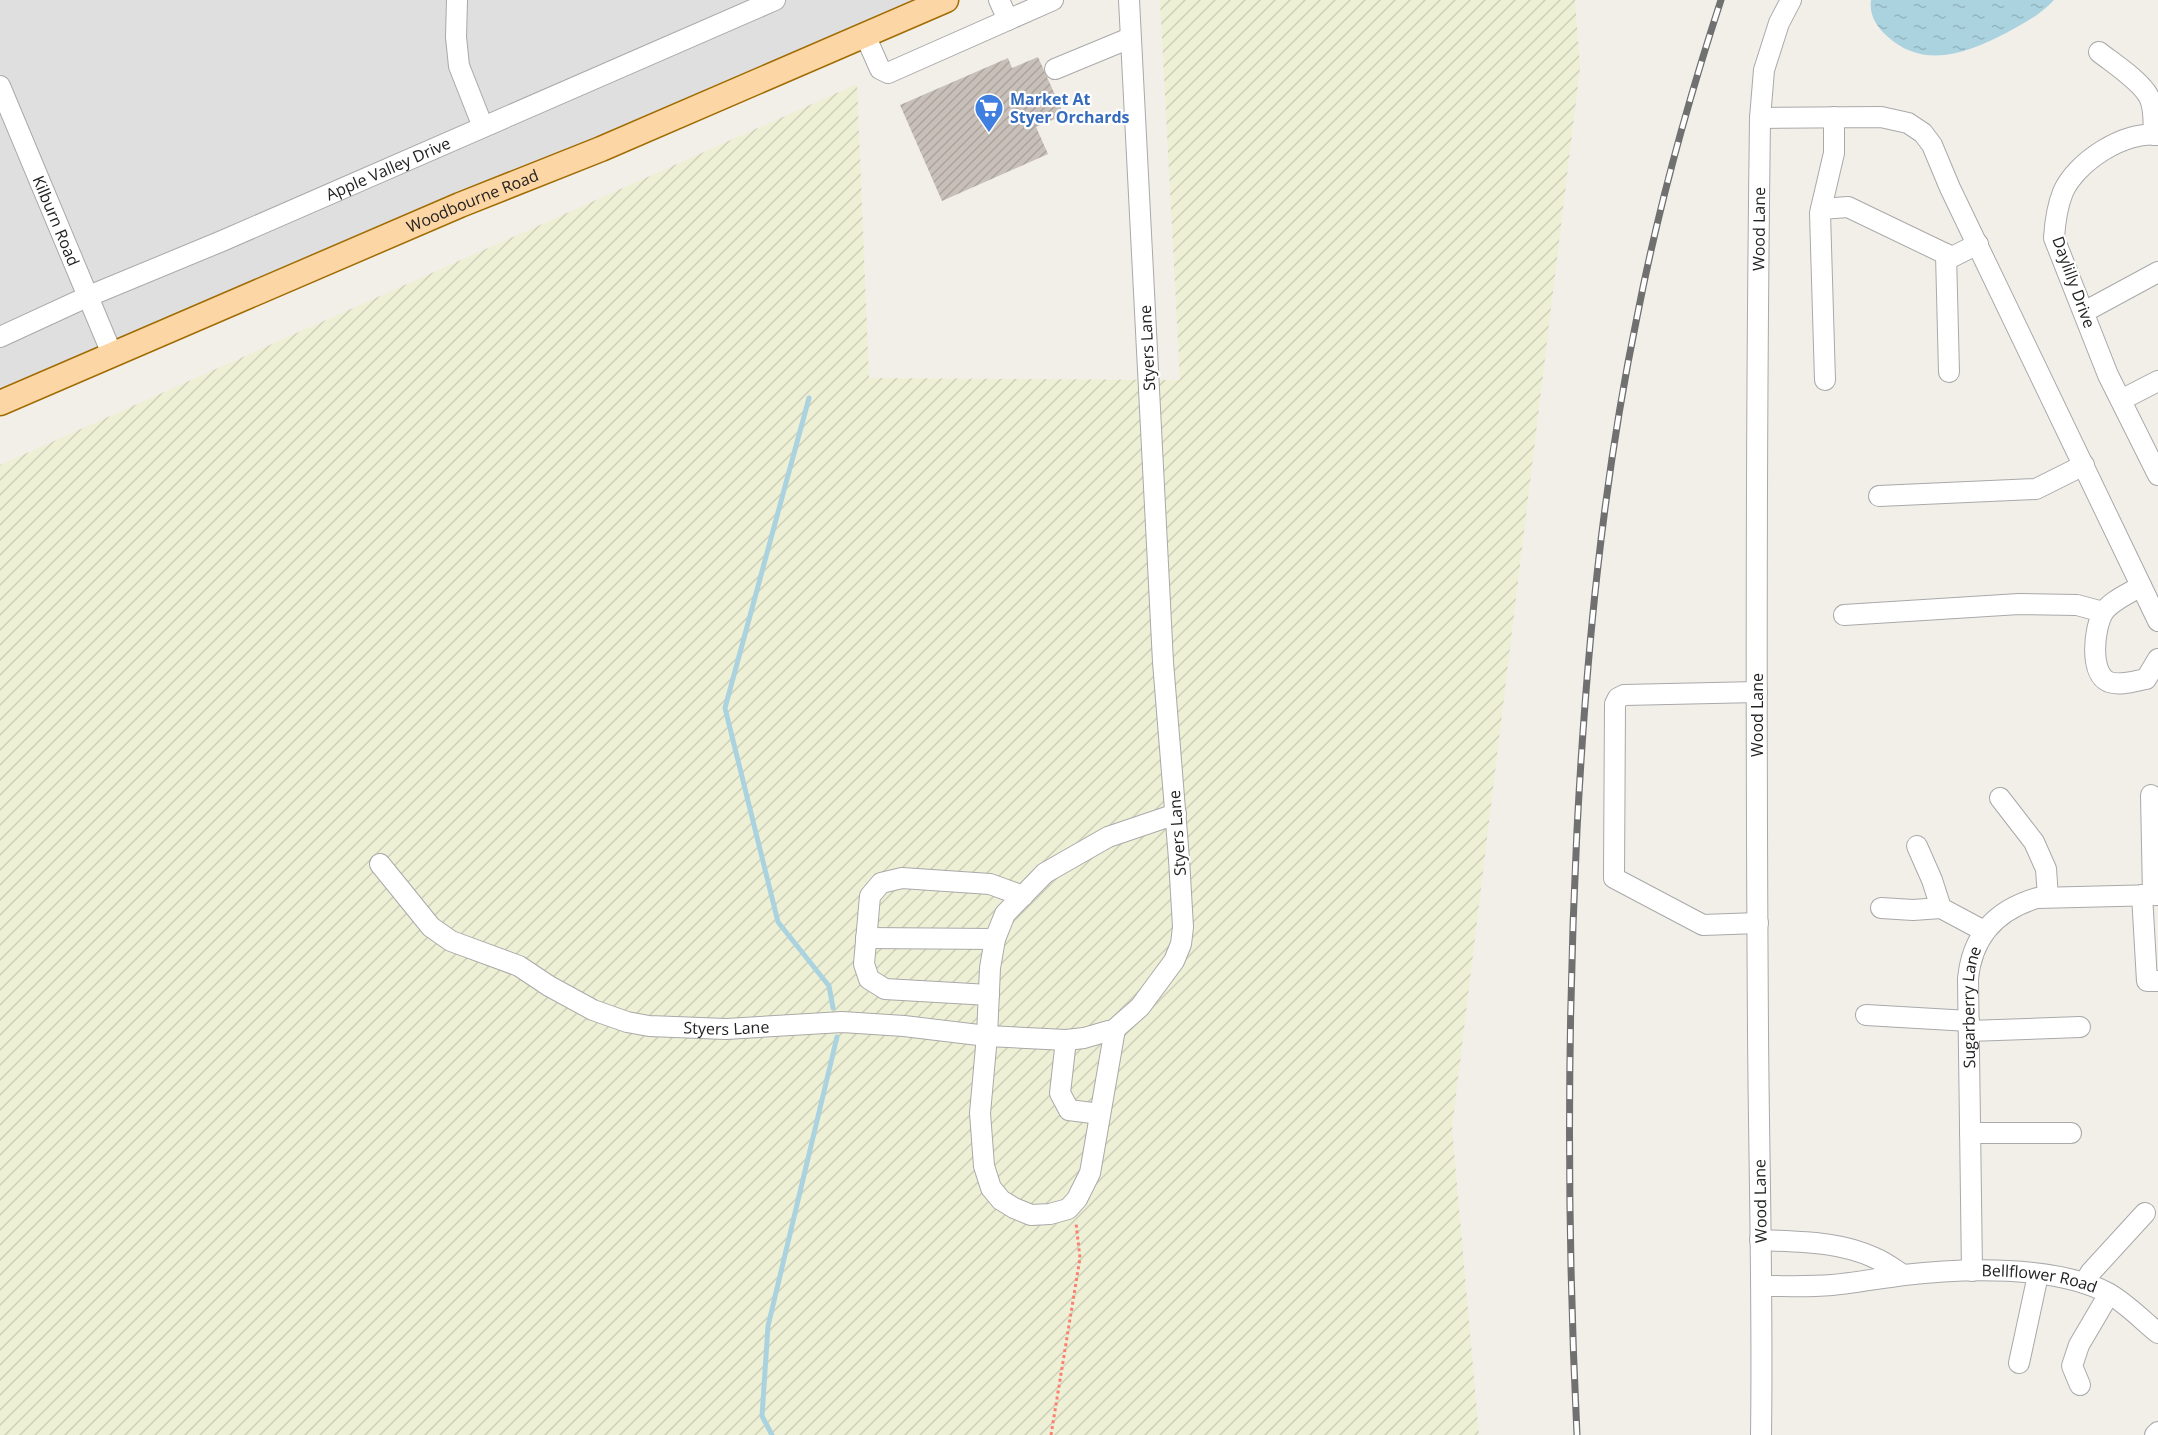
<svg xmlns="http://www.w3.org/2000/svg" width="2158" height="1435" font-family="'Open Sans',sans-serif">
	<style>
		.residential { fill: #e0dfdf }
		.farmland { fill: url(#farmland-furrows) }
		.water { fill: url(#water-ripples) }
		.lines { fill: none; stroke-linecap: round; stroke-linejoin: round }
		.stream { stroke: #aad3df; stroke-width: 5 }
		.building { fill: url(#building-hatch) }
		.minor-casing { stroke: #a9a9a9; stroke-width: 22 }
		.major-casing { stroke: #a06b00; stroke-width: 27 }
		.path { stroke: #fa8072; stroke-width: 3; stroke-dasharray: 3 3; stroke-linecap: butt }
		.minor { stroke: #fff; stroke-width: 20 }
		.major { stroke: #fcd6a4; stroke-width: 24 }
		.rail-casing { stroke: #707070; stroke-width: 7 }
		.rail { stroke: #fff; stroke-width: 4.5; stroke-dasharray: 14; stroke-linecap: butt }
		.labels { text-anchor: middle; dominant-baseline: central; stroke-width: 4.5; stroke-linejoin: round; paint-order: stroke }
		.shop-label { font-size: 16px; font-weight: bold; fill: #366cbe; stroke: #fff; text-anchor: start }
		.street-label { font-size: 16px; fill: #222; stroke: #fff }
	</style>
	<defs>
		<pattern id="farmland-furrows" width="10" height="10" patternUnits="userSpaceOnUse" patternTransform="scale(1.5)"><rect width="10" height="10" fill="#eef0d5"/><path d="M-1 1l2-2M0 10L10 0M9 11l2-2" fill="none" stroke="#ccceb7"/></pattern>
		<pattern id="water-ripples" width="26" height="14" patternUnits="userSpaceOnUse" patternTransform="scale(1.5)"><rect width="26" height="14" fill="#aad3df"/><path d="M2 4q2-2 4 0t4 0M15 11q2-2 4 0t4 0" fill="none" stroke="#92b5bf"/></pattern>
		<pattern id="building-hatch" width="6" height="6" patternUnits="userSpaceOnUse" patternTransform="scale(1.5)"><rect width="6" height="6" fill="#c7bfb8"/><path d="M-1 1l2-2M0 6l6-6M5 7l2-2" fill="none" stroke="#aba49e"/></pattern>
	</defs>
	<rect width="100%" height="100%" fill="#f2efe9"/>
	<path class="residential" d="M0 0H945L0 403Z"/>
	<path class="farmland" d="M1160 0H1575L1580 68 1452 1128 1479 1435H0V465L857 84 869 378 1180 380Z"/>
	<path class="water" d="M1871 0H2054C2041 14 2025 23 2008 32 1969 52 1925 71 1887 36 1876 26 1869 15 1871 0Z"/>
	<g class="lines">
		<path class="stream" d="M809 398 725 708 778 922 829 986 833 1008
			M772 1435 762 1416 768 1326 837 1037"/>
	</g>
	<path class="building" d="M1038 57 1064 115 1036 127 1048 154 942 201 900 105 1008 58 1012 68Z"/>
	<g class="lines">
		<g class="minor-casing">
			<g id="minor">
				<path d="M457 0 456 37 459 66 483 127"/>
				<path d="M999 0 1008 20"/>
				<path d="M865 35 880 69 888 73 1053 0"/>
				<path d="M2099 52C2113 63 2141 81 2149 97 2155 108 2153 122 2154 135"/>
				<path d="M1055 69 1130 38"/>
				<path id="s1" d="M0 86 112 354"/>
				<path d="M1760 118 1881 117 1908 123 1923 133 1932 145 1950 188 2158 621"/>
				<path d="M2158 135C2125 130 2076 162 2063 192 2057 207 2055 222 2054 238L2108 375 2158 475"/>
				<path d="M1821 209 1848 207 1952 257 1978 244"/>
				<path d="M1946 254 1949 372"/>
				<path d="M2084 312 2158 272"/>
				<path id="s2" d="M0 337 89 296 222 241 775 0"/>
				<path d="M1825 380 1820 213 1834 153V117"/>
				<path d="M2121 400 2158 381"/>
				<path d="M1879 496 2036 489 2084 465"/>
				<path d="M2141 586C2130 593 2110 601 2103 613 2094 628 2089 674 2109 682 2120 686 2135 681 2146 679L2158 659"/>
				<path d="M1844 615 2019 604 2077 605 2103 612"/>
				<path d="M1757 692 1624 695 1618 698 1615 704 1614 878 1703 925 1758 923"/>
				<path d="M2151 795 2153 895"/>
				<path d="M2000 798 2034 842 2046 869 2048 897"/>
				<path d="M1917 846 1932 880 1941 908 1984 931"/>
				<path id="s3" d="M380 864 431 927 451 941 519 966 549 986 593 1010 627 1022 649 1026 726 1029 842 1022 904 1026 987 1036 1066 1040 1084 1038 1115 1029 1140 1007 1174 961 1181 944 1183 927 1179 859 1163 662 1129 0"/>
				<path d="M2142 895 2147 981H2158"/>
				<path d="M1881 908 1913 910 1941 908"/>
				<path d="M866 938 995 939"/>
				<path d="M989 995 885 989 869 979 864 964 870 896 881 883 902 878 990 884 1023 896"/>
				<path d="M1866 1015 1969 1021"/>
				<path d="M1115 1029 1090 1173 1077 1199 1068 1209 1050 1214 1031 1215 1014 1208 1001 1200 991 1188 984 1166 980 1113 987 1036 990 968 995 939 1005 914 1045 873 1108 837 1176 814"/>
				<path d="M1969 1031 2080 1027"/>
				<path d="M1066 1040 1060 1093 1069 1110 1100 1114"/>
				<path d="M1970 1133H2071"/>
				<path d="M1760 1240C1799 1242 1839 1241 1875 1258 1885 1262 1894 1269 1903 1275"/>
				<path id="s4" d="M1972 1271 1968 979C1972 936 1996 910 2037 898L2158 895"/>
				<path d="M2084 1283 2091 1272 2145 1213"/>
				<path id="s5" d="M1763 1286C1786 1286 1809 1287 1832 1285 1856 1283 1880 1278 1904 1275 1963 1268 2055 1265 2108 1293 2126 1303 2142 1320 2158 1333"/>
				<path d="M2019 1363 2038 1275"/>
				<path d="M2080 1385 2072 1366 2079 1345 2109 1294"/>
				<path id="s6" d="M1761 1435C1763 1300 1759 1166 1758 1031 1756 727 1756 422 1760 118L1764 70 1779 23 1791 0"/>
				<path d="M2155 1435 2158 1432"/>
			</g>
		</g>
		<g class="major-casing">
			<g id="major">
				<path id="s7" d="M0 403 460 205 601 149 946 0"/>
			</g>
		</g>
		<path class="path" d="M1051 1435 1080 1258 1076 1223"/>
		<use href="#minor" class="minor"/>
		<use href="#major" class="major"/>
		<g class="rail-casing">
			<path id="rail" d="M1577 1435C1567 1233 1567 1032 1577 830 1586 658 1602 486 1637 317 1658 209 1687 104 1721 0"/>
		</g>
		<use href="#rail" class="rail"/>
	</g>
	<defs>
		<g id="supermarket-pin" transform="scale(1.5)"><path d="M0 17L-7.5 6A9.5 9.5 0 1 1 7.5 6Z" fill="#3f7fe0" stroke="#fff"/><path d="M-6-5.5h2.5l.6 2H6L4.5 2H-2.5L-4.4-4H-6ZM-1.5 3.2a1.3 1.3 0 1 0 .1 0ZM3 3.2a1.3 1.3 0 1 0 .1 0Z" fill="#fff"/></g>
	</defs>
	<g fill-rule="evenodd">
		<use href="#supermarket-pin" x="989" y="108"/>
	</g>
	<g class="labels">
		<g class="shop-label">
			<text x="1010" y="99">Market At<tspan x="1010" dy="18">Styer Orchards</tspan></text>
		</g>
		<g class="street-label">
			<text stroke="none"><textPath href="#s2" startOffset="423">Apple Valley Drive</textPath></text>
			<text stroke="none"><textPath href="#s7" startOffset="514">Woodbourne Road</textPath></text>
			<text stroke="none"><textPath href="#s1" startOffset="146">Kilburn Road</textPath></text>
			<text stroke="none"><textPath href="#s6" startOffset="1206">Wood Lane</textPath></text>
			<text transform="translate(2074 282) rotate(70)">Daylilly Drive</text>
			<text transform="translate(1147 348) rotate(-93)">Styers Lane</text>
			<text transform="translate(1757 715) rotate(-90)">Wood Lane</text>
			<text transform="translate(1177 833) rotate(-94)">Styers Lane</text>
			<text stroke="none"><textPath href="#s4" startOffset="264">Sugarberry Lane</textPath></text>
			<text stroke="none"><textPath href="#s3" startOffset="400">Styers Lane</textPath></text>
			<text transform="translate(1760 1201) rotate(-91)">Wood Lane</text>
			<text stroke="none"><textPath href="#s5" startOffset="278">Bellflower Road</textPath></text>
		</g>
	</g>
</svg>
